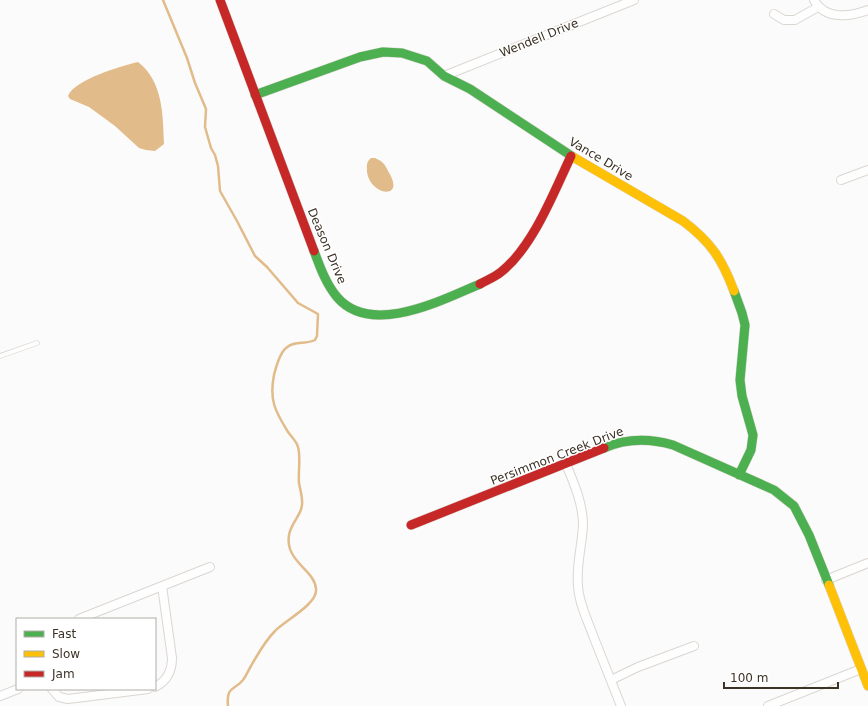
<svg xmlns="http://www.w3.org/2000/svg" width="868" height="706" font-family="'DejaVu Sans',sans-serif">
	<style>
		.water { fill: #e2bb8a }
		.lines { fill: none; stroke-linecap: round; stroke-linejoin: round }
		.stream { stroke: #e2bb8a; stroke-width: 2.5 }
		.lane-casing { stroke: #dbd6d1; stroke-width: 5.5 }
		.street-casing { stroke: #dbd6d1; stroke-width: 10 }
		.fast-casing { stroke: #dbd6d1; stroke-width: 10 }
		.slow-casing { stroke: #dbd6d1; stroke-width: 10 }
		.jam-casing { stroke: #dbd6d1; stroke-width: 10 }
		.lane { stroke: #fefefe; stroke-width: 4 }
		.street { stroke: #fefefe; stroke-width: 8 }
		.fast { stroke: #4caf50; stroke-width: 9 }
		.slow { stroke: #ffc107; stroke-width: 9 }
		.jam { stroke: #c62828; stroke-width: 9 }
		.labels { text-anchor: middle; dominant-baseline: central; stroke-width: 3; stroke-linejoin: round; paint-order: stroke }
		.street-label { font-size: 12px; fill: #3c3226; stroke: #fff }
	</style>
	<rect width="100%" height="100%" fill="#fbfbfb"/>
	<path class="water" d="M138 62C163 81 163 115 164 144L155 151 146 150 139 148 115 126 89 107 70 99 68 96C74 80 121 66 138 62Z
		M371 158H375C382 161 385 164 388 171 407 201 370 196 367 172 367 166 366 162 371 158Z"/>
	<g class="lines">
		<path class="stream" d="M163 0 187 58 195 83 206 109 205 127 211 148 215 155 218 166 220 191 237 221 255 256 267 267 298 303 318 314 317 336 315 340C305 345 295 340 286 348 280 353 276 367 274 375 269 400 275 411 288 432 291 436 297 442 298 447 301 457 298 473 299 483 300 489 302 495 302 501 304 517 283 526 290 549 295 565 315 573 316 589 318 604 284 621 275 631 267 639 256 657 251 666 248 671 246 676 243 680 234 691 226 686 228 706"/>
		<g class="lane-casing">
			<path id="lane" d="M0 356 37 343"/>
		</g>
		<g class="street-casing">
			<path id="street" d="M814 0C825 20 850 17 868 10
				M774 14 784 20H795L818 7
				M444 76 634 0
				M841 180 868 170
				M566 464C574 483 583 504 583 525 582 546 576 565 578 586 579 604 588 621 594 638 603 661 612 683 621 706
				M826 580 868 563
				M79 619 210 567
				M611 680 638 667 694 646
				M155 687C167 681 172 671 172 658L162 586
				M52 689 59 697 68 699 148 689
				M0 696 18 689
				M768 706 861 669"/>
		</g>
		<g class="fast-casing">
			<path id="fast" d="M255 95 360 57 383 52 402 53 427 61 444 76 470 89 573 157
				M314 251C320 267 326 284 337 297 371 337 442 300 480 284
				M734 291 742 313 745 325 740 380 742 396 753 435 751 450 739 475
				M604 448C627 438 649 438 673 445L774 490 794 506 809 535 829 585"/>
		</g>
		<g class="slow-casing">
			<path id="slow" d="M573 157 683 221C711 242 722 259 734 291
				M829 585 868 686"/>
		</g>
		<g class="jam-casing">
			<path id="jam" d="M220 0 314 251
				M480 284C487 280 495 277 501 272 533 247 554 192 571 156
				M411 525 604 448"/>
		</g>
		<use href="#lane" class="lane"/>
		<use href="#street" class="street"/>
		<use href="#fast" class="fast"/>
		<use href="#slow" class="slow"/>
		<use href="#jam" class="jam"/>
	</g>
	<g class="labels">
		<g class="street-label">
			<text transform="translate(539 38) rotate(-22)">Wendell Drive</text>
			<text transform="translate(601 159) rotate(31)">Vance Drive</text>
			<text transform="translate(327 246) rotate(67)">Deason Drive</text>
			<text transform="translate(557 456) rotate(-21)">Persimmon Creek Drive</text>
		</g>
	</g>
	<rect x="16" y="618" width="140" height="72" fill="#ffffff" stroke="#b1ada8"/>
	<rect x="24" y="631" width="20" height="6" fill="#4caf50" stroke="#b1ada8"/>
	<text x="52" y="638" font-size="12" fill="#3c3226">Fast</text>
	<rect x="24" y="651" width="20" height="6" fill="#ffc107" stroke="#b1ada8"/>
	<text x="52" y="658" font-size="12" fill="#3c3226">Slow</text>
	<rect x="24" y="671" width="20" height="6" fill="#c62828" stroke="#b1ada8"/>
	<text x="52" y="678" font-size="12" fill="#3c3226">Jam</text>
	<path d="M724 682v6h114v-6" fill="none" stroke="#3c3226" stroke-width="2"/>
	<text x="730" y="682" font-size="12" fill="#3c3226" stroke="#ffffff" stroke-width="3" paint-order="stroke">100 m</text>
</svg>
